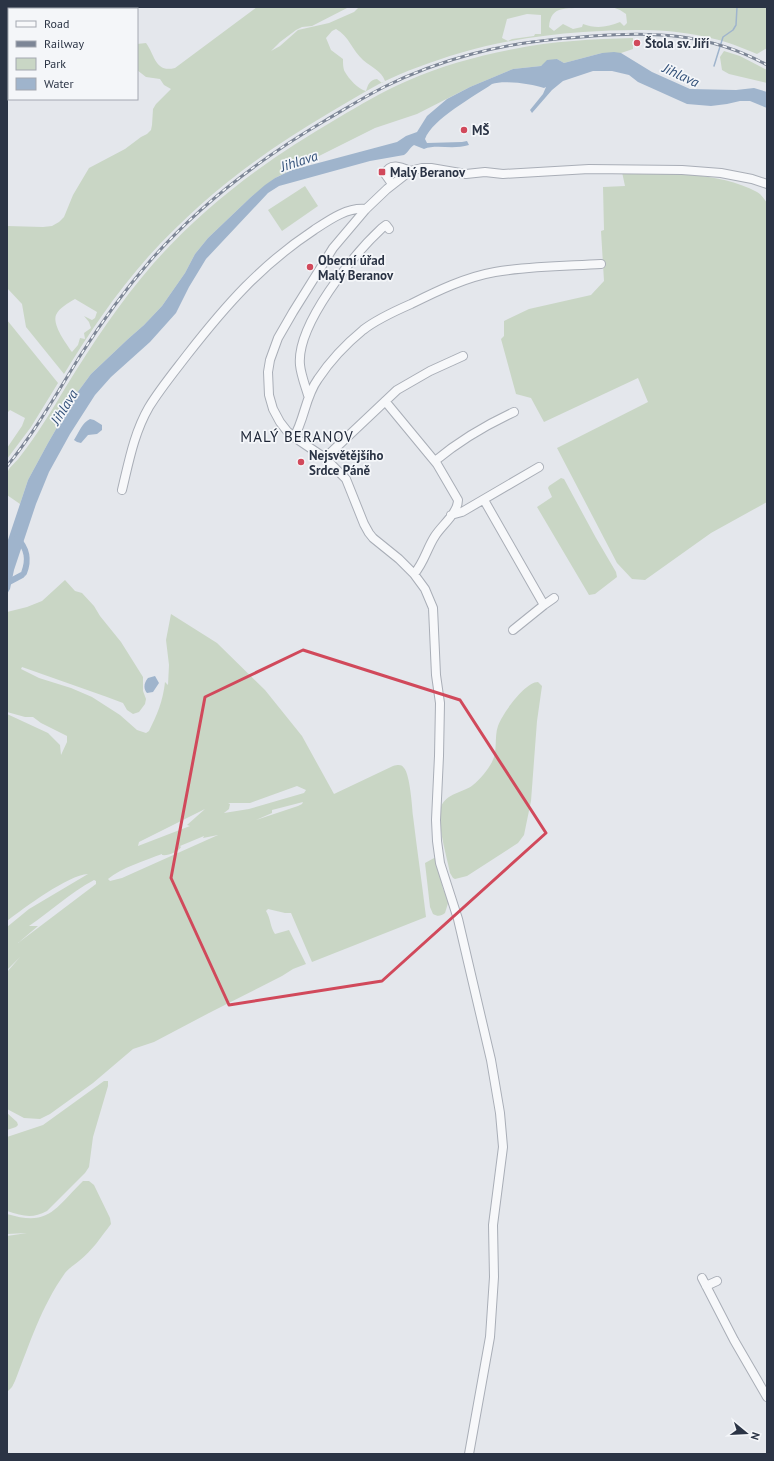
<svg xmlns="http://www.w3.org/2000/svg" width="774" height="1461" font-family="'PT Sans',sans-serif">
	<style>
		.green { fill: #c9d6c5; fill-rule: evenodd }
		.water { fill: #9fb4cc }
		.lines { fill: none; stroke-linecap: round; stroke-linejoin: round }
		.stream { stroke: #9fb4cc; stroke-width: 1.5 }
		.canal { stroke: #9fb4cc; stroke-width: 6 }
		.minor-casing { stroke: #a9aeb7; stroke-width: 10 }
		.minor { stroke: #f7f8fa; stroke-width: 8 }
		.rail-casing { stroke: #7d8696; stroke-width: 3 }
		.rail { stroke: #f4f6f9; stroke-width: 1.5; stroke-dasharray: 4.5; stroke-linecap: butt }
		.marked { fill: none; stroke: #d1495b; stroke-width: 3; stroke-linejoin: round }
		.poi-dot { fill: #d1495b; stroke: #f4f6f9; stroke-width: 1.5 }
		.labels { text-anchor: middle; dominant-baseline: central; stroke-width: 3.5; stroke-linejoin: round; paint-order: stroke }
		.poi-label { font-size: 13px; font-weight: bold; fill: #2b3445; stroke: #f4f6f9; text-anchor: start }
		.water-label { font-size: 14px; font-style: italic; fill: #34527a; stroke: #f4f6f9 }
		.quarter-label { font-size: 15px; letter-spacing: 1px; fill: #1d2536; stroke: #f4f6f9 }
	</style>
	<rect width="100%" height="100%" fill="#e4e7ec"/>
	<path class="green" d="M257 7H349L312 26 302 27 296 30 280 42 271 51 280 46 298 30 329 23 354 12 359 7 419 8 423 7H584C567 10 551 4 549 27L554 31 563 24 573 29 582 27 583 24C596 29 608 27 620 22L624 26 627 23 626 14 620 10 612 7H767V48L757 54C698 27 646 28 583 32 541 35 501 41 460 53 433 61 405 71 379 84 362 93 346 103 329 113 261 153 201 198 148 257 116 293 89 333 64 374L26 327 22 304 7 288V226L43 227 52 226 59 222 64 217 73 195 89 168 125 149 141 137 147 134 151 130 152 125 153 109 156 104 171 89 164 85 160 79 146 77 137 70V44L146 43C155 55 155 73 175 68ZM527 14 541 15V34H535L534 36 512 39 508 41 502 38 507 19ZM336 29C349 36 352 50 363 60 372 68 381 70 385 81L382 83 377 79C369 80 368 85 366 91 358 89 349 79 345 72 343 69 343 63 343 59L331 50 326 38 332 31ZM75 299 97 312 95 318 92 320 84 316 89 322 91 328 84 333 85 339 80 338 78 345 72 352C67 345 52 325 56 315 59 308 68 303 75 299Z
		M633 38V49L621 53H602L564 63 557 59 541 66 513 69 470 87 417 114 375 128 275 178 251 197 208 238 195 254 185 273 162 306 144 325 128 339 91 374 77 393 48 443 28 480 20 504 7 495C7 488 6 480 7 474 8 468 15 463 19 458 37 435 52 410 67 385 93 343 120 302 153 264 206 204 269 158 338 118 360 105 383 91 407 81 441 66 477 56 514 49 552 41 594 39 633 38Z
		M724 51 740 56 767 70V83L729 74 722 70 720 57Z
		M622 172C665 174 718 171 757 192 761 194 764 199 767 203V502L711 533 645 580 632 579 617 563 557 448 648 402 638 378 544 422 531 398 516 394 501 339 504 336V321L529 309 591 295 604 281 601 231 604 230 603 187 625 186Z
		M305 186 318 206 282 231 268 210Z
		M7 320 58 383 31 427 7 459V448L22 426 25 418 10 410 7 413Z
		M561 478 564 479 596 538 616 572 617 577 595 594 589 595 537 507 552 497 548 488 549 486Z
		M65 580 75 591 82 593 94 606 100 616 121 642 143 677V691L146 699 145 704 139 712 133 714 127 710 123 703 107 697 22 667 21 669 39 678 71 688 92 697 120 715 137 730 146 733 149 731C157 715 163 701 165 682L168 685 169 665 166 640 171 614 217 643 265 690 302 736 334 794 393 766C398 765 401 764 404 768 410 775 412 805 413 816 417 850 422 883 426 917L312 962 291 913H285L268 909 266 911C271 919 270 927 275 934L289 930 306 964 293 969 282 976 209 1013 154 1042 133 1049 93 1083 50 1114 40 1119 24 1118 7 1109V972L20 957 7 970V927L29 909 88 874C68 875 24 908 7 921V714L48 733 60 745 61 755 67 742V736L41 723 33 717H25L7 712V612L27 607 42 601ZM297 786 306 790 304 793 249 809 224 813 229 809 230 804 228 803H250ZM303 802 302 804 298 806 256 820 272 813V810ZM205 809 187 825 190 826 138 846 139 842ZM218 835 122 878 110 881 108 879C121 868 146 860 162 854V855C168 856 178 852 181 847L180 846 204 836 203 838ZM94 880 96 881V884L18 943 38 926H29C51 911 70 893 94 880Z
		M538 682 542 686 537 721 531 801 524 835 518 843 467 876 455 879 453 878 450 873C447 857 436 821 441 807 446 793 463 793 473 785 479 780 488 770 492 762 498 751 494 737 498 726 502 714 525 682 538 682Z
		M436 857 443 889 449 900 445 913C441 916 438 917 433 914L430 907 425 863Z
		M104 1081H108V1086L93 1137 89 1167 85 1173 47 1211C32 1219 23 1216 7 1211V1137L43 1125Z
		M7 1113 17 1122 18 1125 16 1127 7 1130Z
		M83 1181H89L94 1185 110 1218 111 1224C101 1237 92 1251 79 1261 74 1265 69 1268 65 1273 41 1307 30 1343 15 1381L12 1387 7 1392V1236L27 1233 7 1234V1214C50 1227 55 1208 83 1181Z"/>
	<path class="water" d="M614 52 621 53 652 72 690 89 736 90 754 88 767 92V108L750 101H740L727 104 711 106 687 104 638 82 629 75 612 71H593L563 81 552 90 532 113 530 110 543 94 546 87 544 88C532 84 504 80 492 84 475 96 432 119 425 139L427 143 462 142 467 141 469 145C453 150 436 144 424 149L414 145C409 148 409 152 404 155L370 161 279 186 268 193 206 259 189 287 176 313 150 342 111 377 95 395 70 434 49 472 36 504 14 570 10 589 7 594V543L28 480 48 443 77 393 91 374 128 339 144 325 162 306 185 273 195 254 208 238 251 197 265 185 275 178 292 170 397 142 406 136 417 132 427 116 447 99 470 87 513 69 541 66 547 60 557 59 564 63 602 53Z
		M90 419 94 420 102 425V430L97 434 88 435 81 443 77 442 74 440C79 432 82 423 90 419Z
		M155 676 159 683 153 692 147 693C143 688 144 683 148 678Z"/>
	<g class="lines">
		<path class="stream" d="M714 66 723 37 733 30 736 25 737 7"/>
		<path class="canal" d="M17 538C28 549 29 560 24 573
			M7 583 22 575"/>
		<g class="minor-casing">
			<path id="minor" d="M392 184 385 174C390 162 401 167 410 171
				M308 395C305 385 301 375 300 365 296 325 354 254 382 228L386 225 389 229
				M385 401 437 464 458 500C458 513 442 525 435 536 427 548 424 563 414 574
				M294 437C305 418 305 397 318 379 330 361 346 344 363 330 377 319 395 311 411 304 437 291 466 277 495 272 530 266 566 266 601 264
				M325 458 397 390 430 371 463 356
				M435 461C459 441 486 425 514 412
				M122 490C129 461 134 433 149 407 160 389 174 372 187 355 226 305 261 265 314 230 329 220 347 207 366 209
				M484 500 544 605 513 630
				M451 515 462 512 539 467
				M544 605 554 598
				M702 1278 734 1340 767 1397
				M706 1286 717 1281
				M469 1454 490 1337 494 1277 493 1225 503 1147 500 1113 491 1060 458 919 440 863 437 841 436 820 439 756 440 703 436 675 433 608 425 589 414 574 399 559 373 538 369 533 364 524 346 479 325 458 294 437 287 431 280 422 273 409 269 395 268 372 270 360 278 338 293 312 333 248 366 209 387 189 410 171 422 168H431L466 174 485 172 503 174 589 169 682 170 721 173 752 179 767 184"/>
		</g>
		<use href="#minor" class="minor"/>
		<g class="rail-casing">
			<path id="rail" d="M7 466C35 432 57 393 80 356 101 323 124 291 150 261 200 204 261 158 326 120 345 109 364 97 384 87 412 73 442 62 472 54 512 43 552 39 593 36 655 31 711 34 767 65"/>
		</g>
		<use href="#rail" class="rail"/>
	</g>
	<path class="marked" d="M303 650 460 700 546 833 382 981 229 1005 171 878 205 697Z"/>
	<g class="poi-dot">
		<circle cx="637" cy="43" r="4"/>
		<circle cx="464" cy="130" r="4"/>
		<rect x="378" y="168" width="8" height="8" rx="2"/>
		<circle cx="310" cy="267" r="4"/>
		<circle cx="301" cy="462" r="4"/>
	</g>
	<g class="labels">
		<g class="poi-label">
			<text x="645" y="43">Štola sv. Jiří</text>
			<text x="472" y="130">MŠ</text>
			<text x="390" y="172">Malý Beranov</text>
			<text x="318" y="260">Obecní úřad<tspan x="318" dy="15">Malý Beranov</tspan></text>
			<text x="309" y="455">Nejsvětějšího<tspan x="309" dy="15">Srdce Páně</tspan></text>
		</g>
		<g class="water-label">
			<text transform="translate(681 75) rotate(25)">Jihlava</text>
			<text transform="translate(299 161) rotate(-18)">Jihlava</text>
			<text transform="translate(64 407) rotate(-58)">Jihlava</text>
		</g>
		<g class="quarter-label">
			<text x="297" y="436">MALÝ BERANOV</text>
		</g>
	</g>
	<rect width="774" height="1461" fill="none" stroke="#2b3445" stroke-width="16"/>
	<rect x="8" y="8" width="130" height="92" fill="#f4f6f9" stroke="#a4a8b1"/>
	<rect x="16" y="21" width="20" height="6" fill="#f7f8fa" stroke="#a4a8b1"/>
	<text x="44" y="28" font-size="12" fill="#2b3445">Road</text>
	<rect x="16" y="41" width="20" height="6" fill="#7d8696" stroke="#a4a8b1"/>
	<text x="44" y="48" font-size="12" fill="#2b3445">Railway</text>
	<rect x="16" y="58" width="20" height="12" fill="#c9d6c5" stroke="#a4a8b1"/>
	<text x="44" y="68" font-size="12" fill="#2b3445">Park</text>
	<rect x="16" y="78" width="20" height="12" fill="#9fb4cc" stroke="#a4a8b1"/>
	<text x="44" y="88" font-size="12" fill="#2b3445">Water</text>
	<g transform="translate(746 1433) rotate(108)" stroke="#f4f6f9" stroke-width="3" paint-order="stroke">
	<path d="M0-3L7 15L0 10L-7 15Z" fill="#2b3445"/>
	<text y="-6" font-size="11" font-weight="bold" text-anchor="middle" fill="#2b3445">N</text>
	</g>
</svg>
